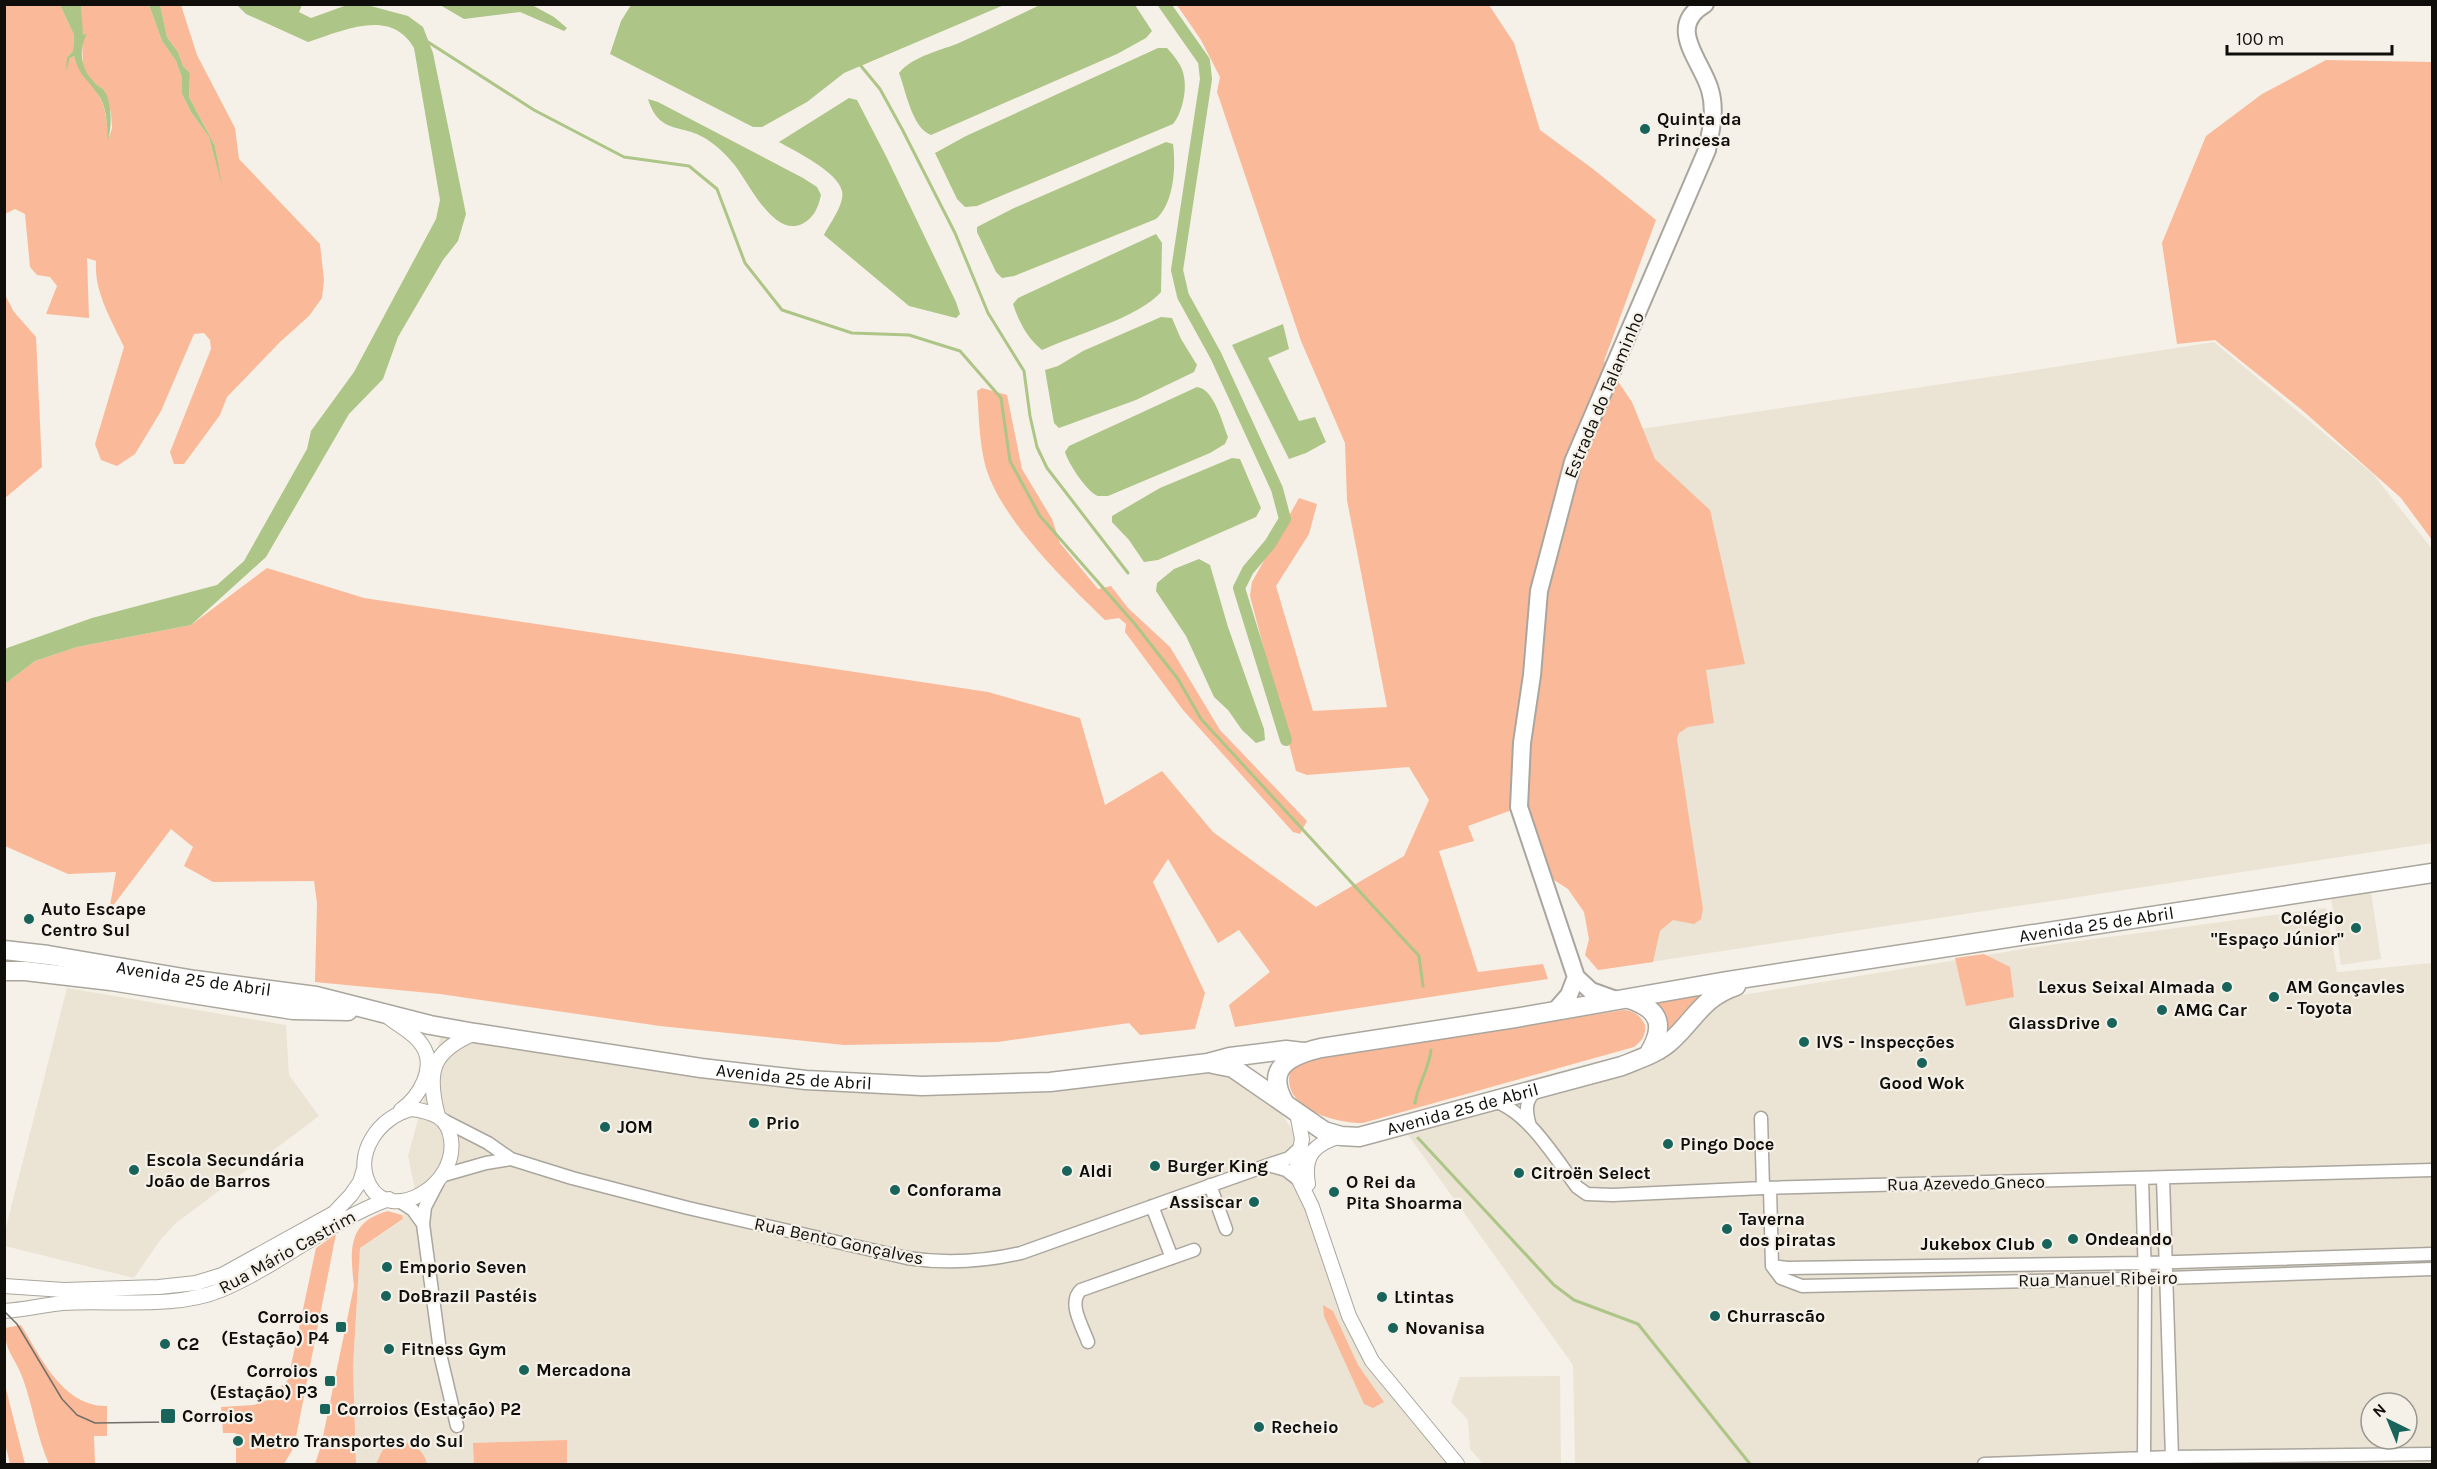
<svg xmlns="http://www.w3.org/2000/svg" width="2437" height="1469" font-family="Karla,sans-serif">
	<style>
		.built { fill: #ebe4d4; fill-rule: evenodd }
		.green { fill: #fab998 }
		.water { fill: #adc586 }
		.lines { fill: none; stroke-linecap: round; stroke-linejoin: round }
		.stream { stroke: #adc586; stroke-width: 3 }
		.canal { stroke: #adc586; stroke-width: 12 }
		.minor-casing { stroke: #aaa69e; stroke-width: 15 }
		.tertiary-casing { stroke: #aaa69e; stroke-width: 16 }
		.secondary-casing { stroke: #aaa69e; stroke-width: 20 }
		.primary-casing { stroke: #aaa69e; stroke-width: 21 }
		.minor { stroke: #fff; stroke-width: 12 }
		.tertiary { stroke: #fff; stroke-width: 14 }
		.secondary { stroke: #fff; stroke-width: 16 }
		.primary { stroke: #fff; stroke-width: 18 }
		.tram { stroke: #726f6a; stroke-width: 1.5 }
		.poi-dot { fill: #18635a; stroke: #f5f1e8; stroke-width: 2 }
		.labels { text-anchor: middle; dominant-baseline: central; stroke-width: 4.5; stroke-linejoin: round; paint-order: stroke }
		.poi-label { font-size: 18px; font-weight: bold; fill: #0f0e0b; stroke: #f5f1e8; text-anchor: start }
		.street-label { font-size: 18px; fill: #0f0e0b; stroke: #f5f1e8 }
	</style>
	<rect width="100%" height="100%" fill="#f5f1e8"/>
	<path class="built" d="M2214 342 2373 474 2432 549V843L1598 970 1627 431 2016 373Z
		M2371 892 2381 959 2341 965 2331 898Z
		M2326 908 2337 972 2432 963V1464H1575L1573 1365 1406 1132 1656 1060 1730 997 2042 946ZM2371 1403H2407V1439H2371Z
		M67 988 286 1025 289 1075 319 1116 176 1223 161 1239 134 1278 5 1246V1231Z
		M441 1036 950 1094 1086 1088 1216 1073 1235 1080 1263 1098 1282 1115 1291 1128 1361 1347 1448 1464H356L353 1367 360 1248 403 1220 402 1215 419 1209 408 1156Z
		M1560 1376 1561 1464H1483L1470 1449 1468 1420 1451 1402 1460 1377Z"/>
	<path class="green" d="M5 5H60L74 35 73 51 67 57V66L70 58 74 56C81 79 90 78 99 96 107 110 106 123 109 138L112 128 111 113 105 91 92 81 83 68 81 5H149L162 41 176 61 182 78V94L191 112 209 137 220 176 215 146 189 97 190 73 183 66 178 52 167 37 160 5H181L197 55 235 128 239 159 320 244 324 280 322 298 309 316 280 342 227 397 220 415 184 464H174L170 452 211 349 210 340 204 333 194 334 161 411 135 454 117 466 101 460 95 444 124 347C111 319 94 292 96 261L87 258 89 318 46 314 57 286 50 277 37 275 30 267 25 214 15 209 5 214Z
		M1177 5H1489L1514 43 1540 130 1593 169 1656 220 1604 361 1632 402 1655 459 1710 510 1745 664 1706 670 1714 723 1688 727 1679 733 1677 739 1703 909 1701 919 1694 924 1673 920 1660 931 1653 962 1598 970 1585 955 1589 939 1584 912 1568 889 1551 878 1512 810 1468 826 1474 841 1439 851 1478 972 1543 964 1548 979 1235 1027 1229 1005 1270 972 1239 930 1218 943 1168 859 1153 882 1205 993 1195 1029 1140 1035 1129 1023 998 1042 844 1045 660 1026 440 994 315 982 317 903 314 881 213 882 184 866 193 847 171 829 109 911 116 872 68 874 5 846V684L35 661 77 647 191 625 267 568 364 598 988 692 1080 718 1105 805 1162 771 1213 832 1316 907 1404 856 1429 800 1409 767 1307 775 1296 771 1250 596 1252 582 1299 498 1317 504 1309 534 1276 586 1313 711 1387 707 1347 500 1345 443 1301 341 1217 92 1220 77 1201 40Z
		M2326 60 2432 62V540L2401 498 2302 410 2215 340 2177 344 2162 243 2206 136 2262 94Z
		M4 293 14 312 36 337 42 467 5 498Z
		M982 388 1007 395 1022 469 1052 519 1060 543 1098 589 1111 586 1128 608 1170 647 1220 730 1307 821 1300 834 1293 832 1183 710 1125 632 1126 624 1119 618 1105 620C1066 582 995 514 984 460 979 438 979 413 977 391Z
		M1984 954 2010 967 2014 997 1966 1006 1955 958Z
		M1712 990 1666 1039 1649 1001Z
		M1624 1010C1634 1011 1640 1015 1645 1025 1646 1035 1642 1041 1634 1047L1363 1123C1335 1123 1281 1109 1290 1071L1301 1061Z
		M388 1211 402 1215 403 1219 360 1248 353 1367 356 1464H315L321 1446 354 1286C350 1251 347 1222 388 1211Z
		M336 1234 294 1447 284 1464H236V1433H223L221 1407 254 1405 267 1400 288 1380 316 1248Z
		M1323 1305 1333 1311 1358 1365 1384 1402 1373 1408 1364 1404 1324 1316Z
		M21 1325C40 1356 63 1407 107 1406V1436H94L95 1464H49C37 1437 33 1407 23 1379 16 1358 4 1351 5 1328Z
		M5 1385 25 1464H10L5 1444Z
		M567 1440V1464H474L473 1443Z
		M402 1442C415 1444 424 1451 427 1464H376L383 1449Z"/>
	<path class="water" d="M1042 4 1135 5 1152 31 1146 38 1117 54 931 135C912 128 906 91 899 73 914 55 941 51 961 42 988 30 1015 17 1042 4Z
		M60 5H81L83 35 87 34C78 49 81 69 93 81 96 85 101 87 104 90 112 102 112 127 108 140 107 124 107 106 97 93 86 77 80 77 74 56L70 58 66 71 67 57 73 51 74 35Z
		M149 5H160L167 37 178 52 183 66 190 73 189 97 215 146 222 185 209 137 191 112 182 94V78L176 61 162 41Z
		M237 5H302L299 12 311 18 347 5H367L408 16 423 27 433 53 466 214 458 241 443 260 398 337 383 379 349 414 266 557 191 625 77 647 35 661 5 684V650L7 648 92 618 217 585 244 561 307 449 311 431 354 372 436 219 440 200 414 48C391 7 342 31 308 42L246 14Z
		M440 5H532L554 17 567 28 564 31 520 12 464 19Z
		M631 5V4L1004 5 844 73 807 102 762 127H753L610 54 621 21Z
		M1158 48H1167C1174 56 1183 66 1184 77 1187 90 1182 114 1173 124L977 206 965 207 957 199 935 153 966 136Z
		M849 98 857 100 887 158 956 302 960 314 956 318 909 306 824 235C830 223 845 204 842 191 838 172 795 151 779 142Z
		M648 99 658 102 803 178 817 187 821 195C818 208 814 218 802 224 772 238 747 178 732 162 726 155 719 148 712 143 685 121 660 138 648 99Z
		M1166 142 1173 144C1176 167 1174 203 1156 219L1014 276 1002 278 996 272 977 232V227L1014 208Z
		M1156 234 1162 243 1161 292C1140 317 1074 335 1042 350 1027 338 1019 322 1013 304L1018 298Z
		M1161 317 1172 318 1181 339 1197 365 1194 372 1136 400 1059 428 1054 423 1045 370 1058 366 1083 351Z
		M1283 324 1289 349 1268 358 1299 421 1315 417 1326 442 1306 453 1289 459 1232 345Z
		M1197 387C1214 389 1222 422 1228 437L1225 444 1210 453 1108 496C1107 496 1099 496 1098 496 1087 492 1068 463 1065 452L1069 446Z
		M1232 458 1240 459 1261 508 1256 517 1158 560 1144 562 1129 540 1112 522V516L1160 488Z
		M1199 559 1210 565 1228 627 1264 729 1265 740 1256 743 1242 730 1228 710 1214 697 1186 636 1156 591 1157 583 1174 569Z"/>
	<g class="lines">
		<path class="stream" d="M428 42 534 110 624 157 689 166 717 189 745 263 782 310 852 333 909 335 960 351 1001 398 1010 461 1040 516 1134 623 1178 679 1201 719 1419 956 1423 986
			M861 66 880 89 902 129 955 233 988 313 1024 371 1030 416 1037 447 1047 468 1128 573
			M1415 1103C1418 1084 1429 1069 1431 1050
			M1418 1138 1554 1285 1574 1300 1638 1324 1750 1464"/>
		<path class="canal" d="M1164 4 1204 61 1206 79 1177 270 1183 296 1216 356 1277 489 1285 519 1270 544 1248 570 1239 588 1286 740"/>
		<g class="minor-casing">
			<path id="minor" d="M1493 1101C1527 1110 1556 1159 1577 1187L1587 1194 1613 1195 1763 1188 2432 1170
				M1761 1118 1763 1188
				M445 1121 488 1143 511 1159 572 1178 688 1208 907 1258C946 1264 982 1262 1021 1253L1268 1165
				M1530 1126C1526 1113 1524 1099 1537 1090
				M444 1175 486 1163 511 1159
				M2163 1178 2172 1457
				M2142 1179 2145 1278 2144 1458
				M1299 1180 1286 1170 1268 1165 1289 1158 1301 1147
				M438 1182 425 1207 423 1224 441 1358 457 1426
				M1210 1185 1226 1229
				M1770 1188 1772 1266
				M399 1201 413 1210 423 1224
				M1152 1206 1172 1258
				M1772 1266 1781 1278 1802 1286 2167 1278 2432 1269
				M1772 1266 1787 1268 2145 1263 2432 1254
				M1088 1342C1083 1327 1067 1303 1081 1290L1194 1250
				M1984 1464 2172 1457 2432 1454"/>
		</g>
		<g class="tertiary-casing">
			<path id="tertiary" d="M386 1015C398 1026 414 1032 422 1045 437 1067 420 1096 401 1110
				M412 1109C433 1112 448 1117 451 1139 458 1187 390 1223 370 1186 352 1154 380 1116 412 1109Z
				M1297 1113 1302 1139 1297 1166 1299 1180 1312 1207 1349 1316 1372 1361 1457 1464
				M438 1116C426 1071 432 1051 475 1033
				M1308 1184C1303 1155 1314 1144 1341 1136
				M4 1286 64 1290 159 1287 196 1283 222 1275 334 1213 351 1195 360 1182 364 1169
				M4 1311C24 1310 43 1305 63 1303 112 1300 176 1309 221 1290 280 1265 329 1221 389 1199"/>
		</g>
		<g class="secondary-casing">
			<path id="secondary" d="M1616 1000 1591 991 1576 977 1519 807 1522 743 1532 675 1539 591 1573 462 1707 150C1711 130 1716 110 1710 90 1702 61 1665 27 1705 4
				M1556 1010 1569 995 1576 977"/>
		</g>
		<g class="primary-casing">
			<g id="primary">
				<path id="s1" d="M4 950 48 955 195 980 316 996 430 1025 475 1033 701 1068 806 1080 922 1086 1050 1082 1208 1063 1230 1057 1286 1050 1303 1052"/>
				<path d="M4 971H25L111 981 293 1010 348 1011"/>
				<path d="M1629 999C1662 1010 1665 1027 1648 1055"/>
				<path id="s2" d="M1213 1064 1233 1068 1324 1131 1341 1136 1359 1137 1622 1066C1639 1059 1659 1053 1672 1040 1695 1019 1703 997 1736 986"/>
				<path id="s3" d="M1284 1102C1264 1067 1291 1055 1321 1048L1515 1018 1727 981 2432 873"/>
			</g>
		</g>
		<use href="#minor" class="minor"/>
		<use href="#tertiary" class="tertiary"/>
		<use href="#secondary" class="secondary"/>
		<use href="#primary" class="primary"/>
		<path class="tram" d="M4 1311 17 1324 62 1399 77 1415 95 1423 168 1422"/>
	</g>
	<g class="poi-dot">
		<circle cx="1645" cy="129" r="6"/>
		<circle cx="29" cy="919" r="6"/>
		<circle cx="2356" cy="928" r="6"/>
		<circle cx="2227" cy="987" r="6"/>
		<circle cx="2274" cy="997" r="6"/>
		<circle cx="2162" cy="1010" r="6"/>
		<circle cx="2112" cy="1023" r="6"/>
		<circle cx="1804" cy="1042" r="6"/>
		<circle cx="1922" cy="1063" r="6"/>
		<circle cx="754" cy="1123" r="6"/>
		<circle cx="605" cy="1127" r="6"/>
		<circle cx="1668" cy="1144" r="6"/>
		<circle cx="1155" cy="1166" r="6"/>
		<circle cx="134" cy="1170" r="6"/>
		<circle cx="1067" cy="1171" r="6"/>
		<circle cx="1519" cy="1173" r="6"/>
		<circle cx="895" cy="1190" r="6"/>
		<circle cx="1334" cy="1192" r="6"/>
		<circle cx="1254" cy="1202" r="6"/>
		<circle cx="1727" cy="1229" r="6"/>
		<circle cx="2073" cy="1239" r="6"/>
		<circle cx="2047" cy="1244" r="6"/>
		<circle cx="387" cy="1267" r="6"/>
		<circle cx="386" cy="1296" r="6"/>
		<circle cx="1382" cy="1297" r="6"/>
		<circle cx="1715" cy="1316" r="6"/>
		<rect x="335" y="1321" width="12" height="12" rx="3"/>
		<circle cx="1393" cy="1328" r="6"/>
		<circle cx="165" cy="1344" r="6"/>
		<circle cx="389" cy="1349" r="6"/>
		<circle cx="524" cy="1370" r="6"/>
		<rect x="324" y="1375" width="12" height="12" rx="3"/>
		<rect x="319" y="1403" width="12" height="12" rx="3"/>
		<rect x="160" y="1408" width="16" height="16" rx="3"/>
		<circle cx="1259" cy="1427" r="6"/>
		<circle cx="238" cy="1441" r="6"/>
	</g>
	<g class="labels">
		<g class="poi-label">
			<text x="1657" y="119">Quinta da<tspan x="1657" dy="21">Princesa</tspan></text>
			<text x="41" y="909">Auto Escape<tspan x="41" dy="21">Centro Sul</tspan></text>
			<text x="2344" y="918" text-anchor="end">Colégio<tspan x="2344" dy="21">"Espaço Júnior"</tspan></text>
			<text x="2215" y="987" text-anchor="end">Lexus Seixal Almada</text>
			<text x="2286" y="987">AM Gonçavles<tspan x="2286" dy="21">- Toyota</tspan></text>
			<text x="2174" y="1010">AMG Car</text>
			<text x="2100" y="1023" text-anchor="end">GlassDrive</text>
			<text x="1816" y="1042">IVS - Inspecções</text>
			<text x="1922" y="1083" text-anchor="middle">Good Wok</text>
			<text x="766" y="1123">Prio</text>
			<text x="617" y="1127">JOM</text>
			<text x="1680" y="1144">Pingo Doce</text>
			<text x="146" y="1160">Escola Secundária<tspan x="146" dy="21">João de Barros</tspan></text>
			<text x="1167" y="1166">Burger King</text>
			<text x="1079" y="1171">Aldi</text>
			<text x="1531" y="1173">Citroën Select</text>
			<text x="1346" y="1182">O Rei da<tspan x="1346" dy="21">Pita Shoarma</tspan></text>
			<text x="907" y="1190">Conforama</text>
			<text x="1242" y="1202" text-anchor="end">Assiscar</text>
			<text x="1739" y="1219">Taverna<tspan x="1739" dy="21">dos piratas</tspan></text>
			<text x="2085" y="1239">Ondeando</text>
			<text x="2035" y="1244" text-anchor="end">Jukebox Club</text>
			<text x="399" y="1267">Emporio Seven</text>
			<text x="398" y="1296">DoBrazil Pastéis</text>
			<text x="1394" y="1297">Ltintas</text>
			<text x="1727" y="1316">Churrascão</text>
			<text x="329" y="1317" text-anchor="end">Corroios<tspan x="329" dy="21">(Estação) P4</tspan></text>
			<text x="1405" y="1328">Novanisa</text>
			<text x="177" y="1344">C2</text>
			<text x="401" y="1349">Fitness Gym</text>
			<text x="536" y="1370">Mercadona</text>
			<text x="318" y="1371" text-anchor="end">Corroios<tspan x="318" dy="21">(Estação) P3</tspan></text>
			<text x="337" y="1409">Corroios (Estação) P2</text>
			<text x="182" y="1416">Corroios</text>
			<text x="1271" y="1427">Recheio</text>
			<text x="250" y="1441">Metro Transportes do Sul</text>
		</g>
		<g class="street-label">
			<text transform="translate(1604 395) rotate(-67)">Estrada do Talaminho</text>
			<text stroke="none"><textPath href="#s3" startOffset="867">Avenida 25 de Abril</textPath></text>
			<text stroke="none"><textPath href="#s1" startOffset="192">Avenida 25 de Abril</textPath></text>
			<text stroke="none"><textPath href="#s1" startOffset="801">Avenida 25 de Abril</textPath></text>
			<text stroke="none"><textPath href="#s2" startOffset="274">Avenida 25 de Abril</textPath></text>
			<text transform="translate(1966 1183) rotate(-1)">Rua Azevedo Gneco</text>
			<text transform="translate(839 1241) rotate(12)">Rua Bento Gonçalves</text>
			<text transform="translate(287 1252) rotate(-29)">Rua Mário Castrim</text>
			<text transform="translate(2098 1279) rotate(-1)">Rua Manuel Ribeiro</text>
		</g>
	</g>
	<rect width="2437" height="1469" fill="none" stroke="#0f0e0b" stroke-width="12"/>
	<g transform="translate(2389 1421) rotate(317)"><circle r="28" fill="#f5f1e8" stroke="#999690" stroke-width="1.5"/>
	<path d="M0-4.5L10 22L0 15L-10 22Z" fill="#18635a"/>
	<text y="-9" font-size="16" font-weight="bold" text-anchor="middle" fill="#0f0e0b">N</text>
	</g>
	<path d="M2227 45v9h165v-9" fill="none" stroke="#0f0e0b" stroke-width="3"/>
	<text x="2236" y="45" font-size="18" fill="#0f0e0b" stroke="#f5f1e8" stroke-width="4.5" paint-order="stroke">100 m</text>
</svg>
